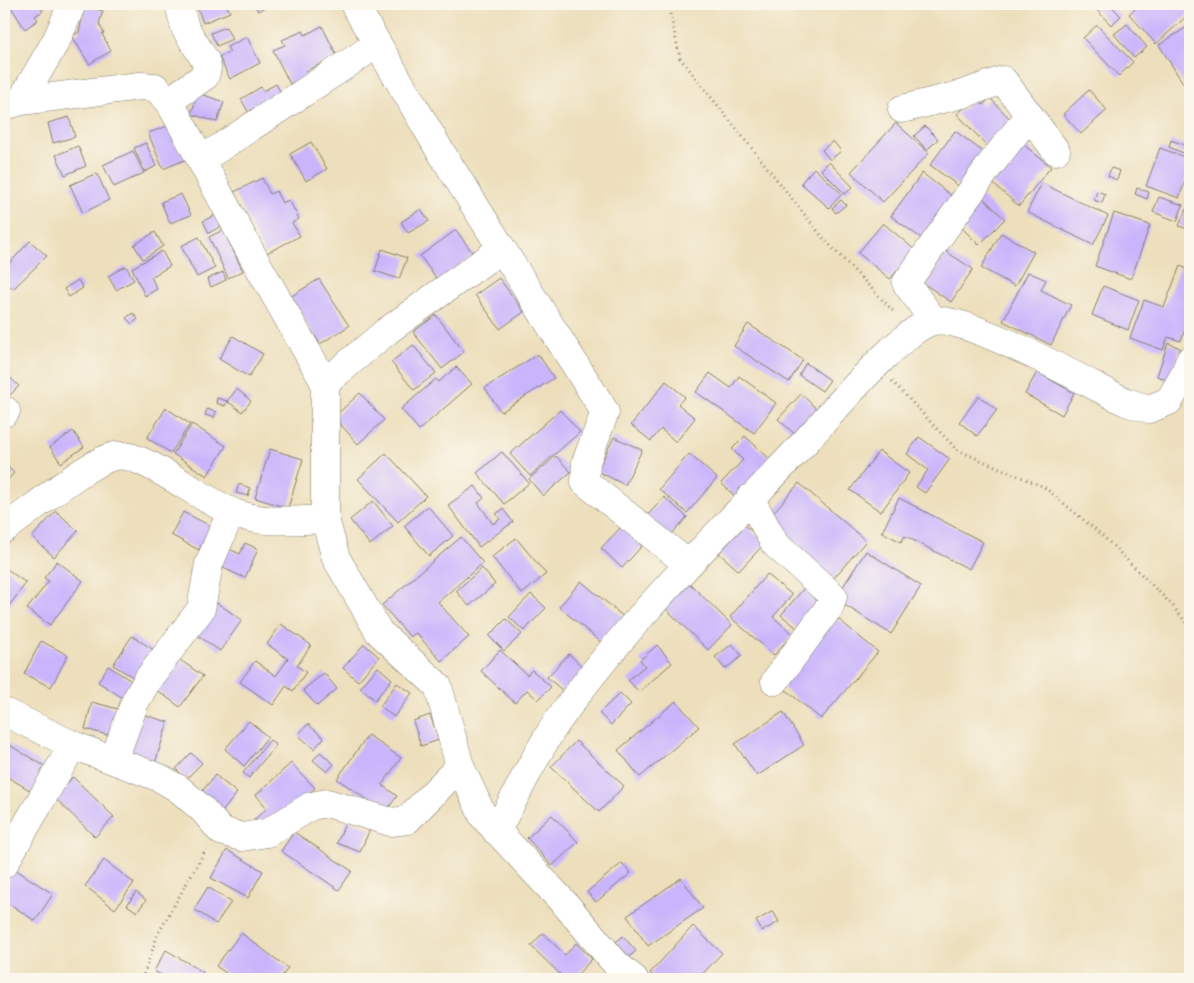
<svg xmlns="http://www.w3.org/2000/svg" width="1194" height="983" font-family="'Shantell Sans',sans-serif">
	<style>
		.building { fill: #cab5fc }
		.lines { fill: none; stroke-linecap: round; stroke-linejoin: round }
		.minor-casing { stroke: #847e6c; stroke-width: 29 }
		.path { stroke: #847e6c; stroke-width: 3; stroke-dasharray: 1 4; stroke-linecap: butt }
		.minor { stroke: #fff; stroke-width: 28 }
	</style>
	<rect width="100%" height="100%" fill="#fbf7ec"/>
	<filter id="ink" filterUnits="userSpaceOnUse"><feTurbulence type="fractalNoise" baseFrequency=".02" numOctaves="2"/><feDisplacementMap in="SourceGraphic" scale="10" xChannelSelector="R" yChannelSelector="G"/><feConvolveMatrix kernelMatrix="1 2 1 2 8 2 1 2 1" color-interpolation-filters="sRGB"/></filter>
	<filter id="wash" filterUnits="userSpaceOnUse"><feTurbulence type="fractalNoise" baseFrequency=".0096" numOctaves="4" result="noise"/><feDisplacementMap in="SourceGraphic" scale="20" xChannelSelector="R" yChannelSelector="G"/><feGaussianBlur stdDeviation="1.12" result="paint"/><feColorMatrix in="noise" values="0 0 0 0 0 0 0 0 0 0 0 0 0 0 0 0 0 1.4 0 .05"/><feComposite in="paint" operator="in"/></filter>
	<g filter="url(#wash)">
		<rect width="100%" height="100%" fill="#eddfbc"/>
		<g id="blocks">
			<path class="building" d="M9 4H48L41 8 43 11 35 16 38 20 25 29Z
				M196 4H226L230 12 203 23Z
				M254 4H270L258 11Z
				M1093 4H1109L1121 16 1111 25 1092 5Z
				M1141 4H1190V13L1156 44 1129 14Z
				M85 6 103 11 99 24 104 33 102 34 111 51 89 64 72 36 79 32Z
				M1127 24 1147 47 1134 58 1114 34Z
				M1097 25 1133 62 1119 76 1083 38Z
				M1190 25V94L1159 45Z
				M322 26 337 56 306 71 308 75 290 84 273 50 285 45 282 40 303 31 305 35Z
				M226 27 232 39 217 46 211 33Z
				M247 37 260 63 230 79 219 57 230 52 227 47Z
				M276 84 284 98 251 117 241 99 261 87 263 91Z
				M1089 90 1107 110 1081 134 1063 114Z
				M198 93 224 102 217 122 191 114Z
				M976 98 983 105 990 98 1015 124 990 149 957 114Z
				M69 117 75 137 53 143 48 123Z
				M896 123 929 153 883 202 851 172Z
				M168 126 174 141 179 139 187 159 163 169 148 133Z
				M925 126 938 139 927 150 914 136Z
				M955 131 989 156 964 190 930 165Z
				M1171 140 1190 147 1188 155 1169 147Z
				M833 141 841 151 830 160 822 150Z
				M311 142 327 169 306 181 290 154Z
				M146 143 156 166 145 172 134 148Z
				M1024 145 1051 167 1019 206 992 183Z
				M78 146 86 166 65 175 56 155Z
				M1160 148 1190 159V168L1179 198 1146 186Z
				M133 151 144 173 114 187 103 165Z
				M829 162 853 187 845 194 821 170Z
				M814 168 842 194 829 208 801 183Z
				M1111 168 1120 171 1117 180 1108 176Z
				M97 173 109 200 83 213 70 185Z
				M922 173 956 199 925 241 891 216Z
				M262 178 270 194 276 191 282 203 289 200 299 219 292 223 300 236 265 254 234 192Z
				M1042 183 1108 216 1093 245 1027 212Z
				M1137 188 1149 192 1147 199 1135 194Z
				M1097 191 1105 194 1102 203 1094 200Z
				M181 194 191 215 170 223 161 202Z
				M981 196 1005 219 979 245 956 222Z
				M1159 197 1183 205 1177 221 1153 212Z
				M841 200 846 205 836 213 832 208Z
				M421 209 429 221 408 233 401 222Z
				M1186 209 1190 211V230L1179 226Z
				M1114 213 1150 225 1131 279 1095 266Z
				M217 214 223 225 209 233 203 221Z
				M883 223 915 250 890 279 858 253Z
				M223 230 243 271 228 278 209 237Z
				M456 230 474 255 438 281 420 256Z
				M155 232 163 246 143 259 134 245Z
				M1001 233 1034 252 1015 286 981 268Z
				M199 237 215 268 197 277 181 246Z
				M30 241 47 256 13 289 4 280V269Z
				M939 247 973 269 951 302 917 279Z
				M382 249 407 258 399 279 375 271Z
				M162 251 170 266 151 277 157 289 145 296 132 268Z
				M126 266 134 280 116 290 108 276Z
				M1180 266 1190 270V315L1181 341 1168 337 1163 350 1130 338 1144 300 1164 307Z
				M223 272 226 280 211 287 207 279Z
				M1028 272 1046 280 1041 290 1071 305 1051 345 1003 321Z
				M499 278 524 312 500 329 475 295Z
				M319 279 349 326 320 344 290 297Z
				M78 280 83 288 69 297 64 289Z
				M1103 286 1139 300 1128 330 1092 315Z
				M133 313 138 319 132 324 126 318Z
				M436 315 464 352 442 369 413 332Z
				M748 324 803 360 789 382 734 346Z
				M233 336 263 354 249 377 219 359Z
				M1168 343 1180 348 1169 381 1157 376Z
				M413 345 436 373 414 390 391 362Z
				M538 354 554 378 501 412 485 388Z
				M806 363 830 380 822 391 799 375Z
				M456 367 472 384 419 430 401 409 436 379 439 382Z
				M4 372 19 386 4 401Z
				M1037 372 1074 393 1062 415 1025 394Z
				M710 373 731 388 739 376 776 403 754 433 696 392Z
				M666 381 685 397 678 404 695 418 676 442 661 429 651 441 631 425Z
				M237 389 251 401 242 412 227 401Z
				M360 393 384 420 358 444 334 417Z
				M801 394 820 412 798 437 778 419Z
				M979 396 997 410 977 436 959 422Z
				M217 398 227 401 225 406 216 403Z
				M166 408 190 424 171 453 147 438Z
				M207 409 216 412 214 418 205 415Z
				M560 410 580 432 530 476 510 454Z
				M192 424 226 446 207 476 173 454Z
				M73 431 84 447 61 463 50 447Z
				M745 436 773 462 738 499 721 483 743 460 732 449Z
				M614 437 642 450 625 485 597 471Z
				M919 437 950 459 925 493 916 487 928 470 907 454Z
				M270 449 303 459 288 508 255 498Z
				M879 451 909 473 881 512 850 490Z
				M502 452 529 483 504 504 477 473Z
				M386 453 426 496 398 522 358 479Z
				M689 454 717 478 687 513 659 489Z
				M556 456 571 472 543 496 529 479Z
				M4 463 14 473 4 484Z
				M799 483 866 541 833 579 766 521Z
				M239 484 250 488 248 496 236 493Z
				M475 486 484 498 478 503 493 524 500 519 496 514 503 509 513 522 479 547 448 505Z
				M664 497 687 517 670 536 647 516Z
				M899 498 983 542 969 569 905 536 901 542 882 532Z
				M373 501 393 526 370 545 350 520Z
				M428 506 453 536 429 556 404 526Z
				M56 511 78 531 54 557 32 537Z
				M183 512 211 526 199 550 171 535Z
				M745 525 765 543 739 571 719 553Z
				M621 527 642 546 622 568 601 548Z
				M461 537 483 563 438 602 469 637 441 661 416 633 410 637 382 605Z
				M516 538 546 574 522 594 492 557Z
				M245 543 258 549 245 578 219 566 227 548 240 554Z
				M866 551 921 586 891 634 835 599Z
				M57 561 83 581 50 625 27 609 49 581 44 578Z
				M4 567 26 583 9 606 4 603Z
				M482 568 495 584 469 606 456 591Z
				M767 574 792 595 773 617 793 634 774 655 730 617Z
				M581 581 625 618 603 644 559 607Z
				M687 581 732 625 708 650 663 606Z
				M805 587 825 604 802 632 781 615Z
				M531 594 546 608 524 631 509 617Z
				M217 603 242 620 220 651 196 634Z
				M837 618 878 652 821 719 780 685Z
				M506 619 522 634 504 651 489 636Z
				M281 624 311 645 297 666 306 672 293 691 286 686 273 705 240 682 255 661 276 676 288 659 267 644Z
				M132 636 154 650 136 679 113 665Z
				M41 641 68 655 51 687 24 674Z
				M364 644 379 657 358 681 343 668Z
				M732 644 742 656 725 669 715 657Z
				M657 645 672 663 639 692 628 680 645 666 640 660Z
				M500 650 527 675 532 670 551 687 538 700 527 690 515 703 481 671Z
				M569 654 586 670 565 693 547 677Z
				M176 657 203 676 180 707 154 688Z
				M108 666 136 684 126 700 98 682Z
				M378 667 392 679 375 700 360 688Z
				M324 673 337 689 317 706 303 690Z
				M397 683 412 693 394 717 380 706Z
				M620 693 631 704 611 725 599 713Z
				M676 701 699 727 640 777 618 750Z
				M92 702 118 709 111 736 85 729Z
				M783 712 804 745 757 776 735 744Z
				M142 714 168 722 155 763 129 755Z
				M430 715 439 740 421 746 413 721Z
				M249 721 268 737 244 766 225 749Z
				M308 724 324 738 314 749 298 735Z
				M368 735 401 758 382 785 397 796 383 816 371 802 337 779Z
				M270 740 276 745 249 778 243 773Z
				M576 741 624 786 599 812 551 767Z
				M4 742 48 768 33 792 4 775Z
				M320 752 334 764 327 772 313 760Z
				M191 753 202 763 186 779 176 769Z
				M291 763 315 788 266 832 254 820 267 808 256 795Z
				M215 775 237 793 219 816 197 798Z
				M73 777 114 817 95 837 54 797Z
				M552 815 578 842 552 866 527 838Z
				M347 819 370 829 360 852 337 843Z
				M294 832 352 871 339 890 281 851Z
				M227 850 263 871 248 898 211 878Z
				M104 860 134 883 115 909 85 886Z
				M622 863 631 873 596 902 587 892Z
				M13 868 53 894 35 921 4 900V882Z
				M681 878 703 908 648 946 627 916Z
				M208 887 231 902 216 924 194 909Z
				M136 892 146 900 137 912 127 905Z
				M773 911 779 922 762 931 756 921Z
				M693 926 722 953 698 979H657L650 973Z
				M241 933 288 968 280 979H252L247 975 244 979H234L216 966Z
				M543 933 565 955 576 943 592 959 573 979H565L531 946Z
				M623 936 636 951 629 957 616 942Z
				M166 950 203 972 198 979H169L154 971Z"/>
		</g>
	</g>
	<g filter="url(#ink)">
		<use href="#blocks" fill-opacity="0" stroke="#847e6c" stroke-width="1"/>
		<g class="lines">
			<g class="minor-casing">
				<path id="minor" d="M354 4 439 149 605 412 586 462 585 482 687 563
					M21 101 57 39 72 4
					M169 101 205 76 207 68 205 60 185 28 179 4
					M4 106 21 101 140 86 155 87 169 101 251 253 325 383V519L336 558 379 632 438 686 460 766 483 816 566 905 617 965 634 979
					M902 109 963 94 1003 80 1056 151
					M201 160 376 45
					M934 321 906 283 990 165 1020 127 1033 122
					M325 383 387 331 501 249
					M4 413 6 411
					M750 498 775 544 833 596 830 606 775 681
					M4 529C29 512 89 461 115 456 142 450 206 504 237 514 265 524 296 520 325 519
					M4 712 73 745 160 778 179 789 203 810 221 831 242 837 267 833 311 806 327 803 391 822 407 820 460 766
					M114 759 135 702 148 679 201 609 209 564 231 512
					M496 831C517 795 534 756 557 722 629 619 720 533 805 442 829 416 903 327 934 321 967 315 1091 385 1126 402L1149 409 1169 401 1183 377 1190 360
					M4 864 73 745"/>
			</g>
			<path class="path" d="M668 4 680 58 824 239 894 312
				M892 381 957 450 1044 487 1103 536 1173 606 1190 628
				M142 979 158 934 206 849"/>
			<use href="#minor" class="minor"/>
		</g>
	</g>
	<rect width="1194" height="983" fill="none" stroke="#fbf7ec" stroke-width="20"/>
</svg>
